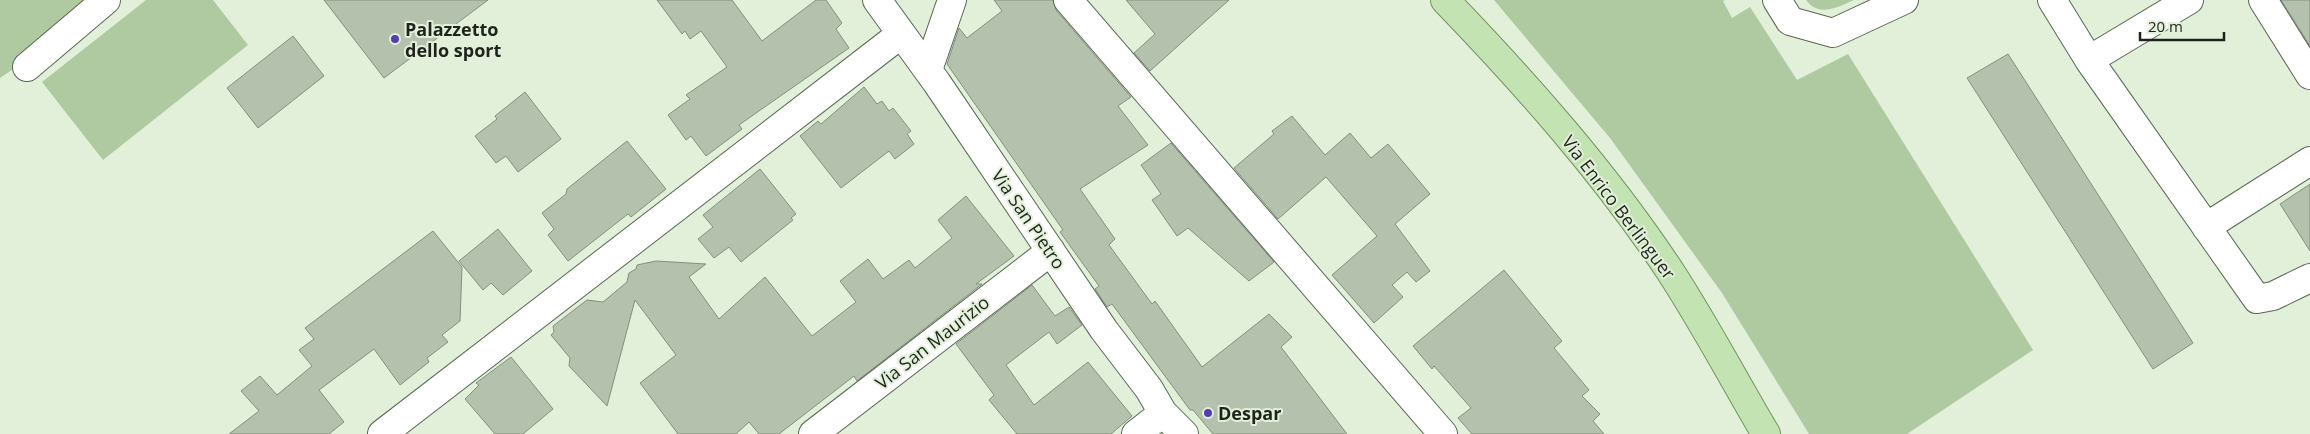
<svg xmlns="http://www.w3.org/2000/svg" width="2310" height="434" font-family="'Open Sans',sans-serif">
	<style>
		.green { fill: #afc9a1 }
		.building { fill: #b4c2ad; stroke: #83907c }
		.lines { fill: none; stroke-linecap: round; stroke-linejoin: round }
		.minor-casing { stroke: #5a6653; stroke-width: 30 }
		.major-casing { stroke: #71945d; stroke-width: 30 }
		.minor { stroke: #fff; stroke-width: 28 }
		.major { stroke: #c4e3b3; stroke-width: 28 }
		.poi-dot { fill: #523db5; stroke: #e2f0da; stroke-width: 2 }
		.labels { text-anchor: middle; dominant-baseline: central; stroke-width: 4; stroke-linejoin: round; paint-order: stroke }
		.poi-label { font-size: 18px; font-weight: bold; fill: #1e241c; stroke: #e2f0da; text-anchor: start }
		.street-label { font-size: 18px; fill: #1e241c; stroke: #e2f0da }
	</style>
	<rect width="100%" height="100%" fill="#e2f0da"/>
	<path class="green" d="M0 0H100L24 62 0 78Z
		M146 0H213L248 45 103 160 42 82Z
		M1494 0H1725L1723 1 1732 18 1750 7 1797 80 1848 54 2033 350 1907 434H1809L1722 293 1610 138Z
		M1806 0H1854C1838 7 1819 18 1806 0Z"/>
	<path class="building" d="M324 0H488L384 78Z
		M657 0H732L762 41 816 0H826L842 23 836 29 849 48 739 125 742 129 706 156 691 136 686 140 668 115 690 99 686 95 727 67 701 31 690 39 685 31 682 34Z
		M994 0H1053L1056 10 1131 97 1118 106 1148 145 1080 189 1115 239 1109 245 1152 304 1155 301 1202 367 1269 314 1292 337 1281 347 1347 434H1213L1193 410H1190L1112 304 1107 307 1095 289 1099 286 1060 232 1063 230 947 64 959 28 967 38 1002 11Z
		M1126 0H1229L1150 71 1134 53 1155 34Z
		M2281 0H2310V46Z
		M293 36 324 76 258 128 227 88Z
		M2008 54 2193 343 2153 369 1967 78Z
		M864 87 877 104 882 101 889 111 893 108 911 131 907 134 914 144 895 159 889 151 841 188 800 136 818 121 821 124Z
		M525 92 561 139 518 172 506 156 496 163 475 136 497 119 495 116Z
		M1292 116 1325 155 1350 133 1371 158 1388 144 1430 194 1395 224 1430 271 1416 282 1407 272 1392 285 1403 297 1374 323 1332 275 1377 236 1326 177 1278 219 1234 168 1274 134 1272 131Z
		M627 141 666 189 631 217 628 214 568 261 548 235 554 229 542 213 566 194 567 189Z
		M1171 143 1274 262 1249 281 1188 228 1177 236 1152 200 1161 194 1141 165Z
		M760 169 796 214 791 218 793 220 741 262 729 247 714 258 698 239 713 227 703 215Z
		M2310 184V251L2280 204Z
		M966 196 1014 256 976 284H982L857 381 854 376 779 434H759L749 422 736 434H678L640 383 676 355 635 300 607 406 569 366 570 358 551 335 554 332 553 326 587 300 603 302 627 282 629 273 636 269 637 265 656 261 706 264 689 277 719 319 765 277 812 336 856 302 840 281 868 259 883 279 909 260 915 268 952 238 938 220Z
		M498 229 532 271 503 295 491 283 483 290 459 261Z
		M433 231 462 267 460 321 442 335 448 342 427 358 429 362 400 385 374 349 319 390 344 422 329 434H229L259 411 241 391 260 376 277 395 312 366 299 350 314 339 305 328Z
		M1504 270 1562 341 1554 348 1589 390 1582 396 1600 414 1593 421 1604 434H1472L1458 418 1471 408 1434 366 1432 369 1413 346Z
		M1032 285 1055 316 1069 307 1082 325 1057 344 1049 332 1006 365 1034 405 1088 362 1132 416 1111 434H1017L989 400 994 395 956 344Z
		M511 357 553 409 523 434H495L465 399 479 385 476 383Z"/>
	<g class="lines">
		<g class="minor-casing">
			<path id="minor" d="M877 0 937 83 1104 330 1149 389 1163 413 1184 434
				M1068 0 1443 434
				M1777 0 1790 21 1833 33 1904 0
				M2052 0 2089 60 2257 299 2273 296 2310 278
				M2263 0 2310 75
				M2089 60 2189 0
				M27 67 106 0
				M928 70 952 0
				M2206 227 2310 161
				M382 434 901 34
				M813 434 1051 251
				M1136 434 1163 413"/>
		</g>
		<g class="major-casing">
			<path id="major" d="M1445 0C1526 84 1605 173 1670 271 1704 323 1734 380 1766 434"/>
		</g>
		<use href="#minor" class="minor"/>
		<use href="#major" class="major"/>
	</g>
	<g class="poi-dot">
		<circle cx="395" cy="39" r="5"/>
		<circle cx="1208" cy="413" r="5"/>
	</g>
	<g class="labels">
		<g class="poi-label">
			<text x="405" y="29">Palazzetto<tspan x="405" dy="21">dello sport</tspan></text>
			<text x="1218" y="413">Despar</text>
		</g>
		<g class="street-label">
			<text transform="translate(1619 207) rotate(53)">Via Enrico Berlinguer</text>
			<text transform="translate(1029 219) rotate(56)">Via San Pietro</text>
			<text transform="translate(932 342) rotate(-38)">Via San Maurizio</text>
		</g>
	</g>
	<path d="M2140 32v8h84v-8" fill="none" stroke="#1e241c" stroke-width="2.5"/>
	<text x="2148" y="32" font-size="15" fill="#1e241c" stroke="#e2f0da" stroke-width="4" paint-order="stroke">20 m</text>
</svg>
